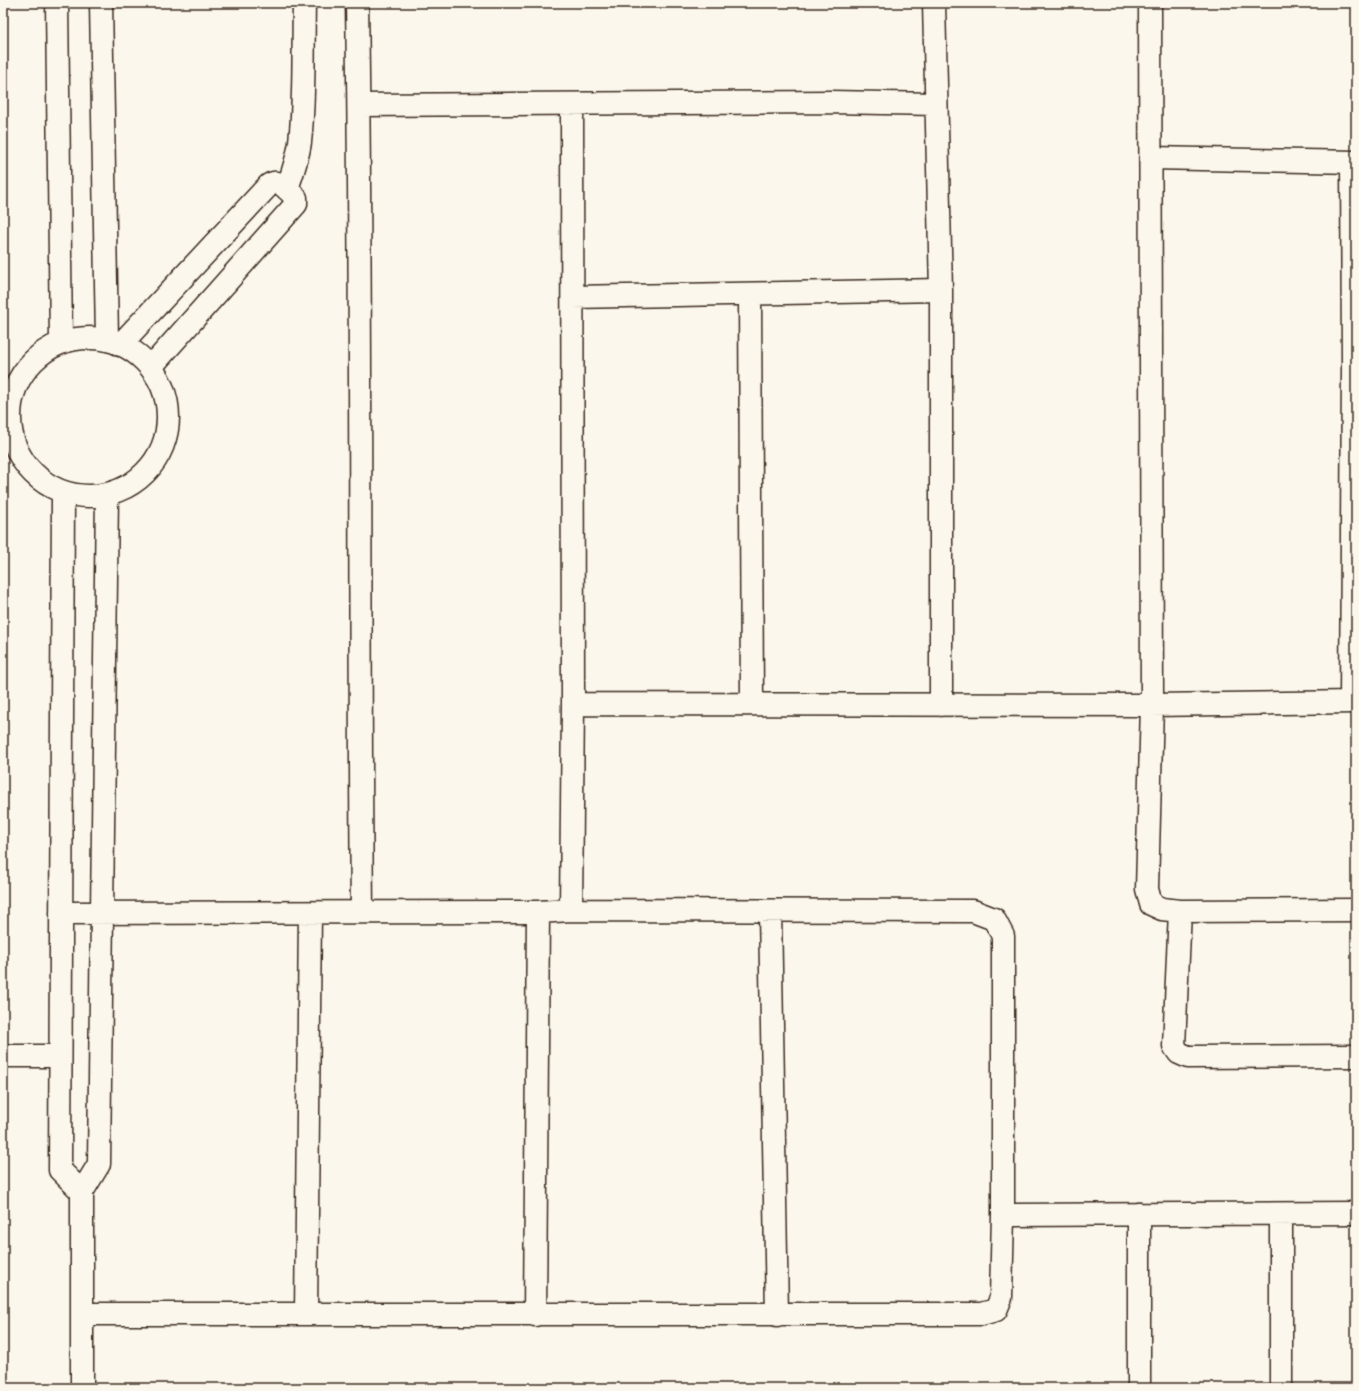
<svg xmlns="http://www.w3.org/2000/svg" width="1359" height="1391" font-family="'Indie Flower',sans-serif">
	<style>
		.lines { fill: none; stroke-linecap: round; stroke-linejoin: round }
		.minor-casing { stroke: #3b2a1e; stroke-width: 25 }
		.minor { stroke: #fbf7ec; stroke-width: 22 }
	</style>
	<rect width="100%" height="100%" fill="#fbf7ec"/>
	<filter id="ink" filterUnits="userSpaceOnUse"><feTurbulence type="fractalNoise" baseFrequency=".025" numOctaves="2"/><feDisplacementMap in="SourceGraphic" scale="8" xChannelSelector="R" yChannelSelector="G"/><feConvolveMatrix kernelMatrix="1 2 1 2 8 2 1 2 1" color-interpolation-filters="sRGB"/></filter>
	<g filter="url(#ink)">
		<g class="lines">
			<g class="minor-casing">
				<path id="minor" d="M57 3 61 342
					M101 3 107 339
					M357 3C362 306 359 609 362 912
					M934 3 941 290V705
					M1150 3 1152 705 1147 889 1151 904 1162 909 1180 911 1356 910
					M359 105 831 102 936 104
					M1151 158 1356 162
					M287 189C292 174 298 158 300 142 305 96 303 49 304 3
					M750 294 752 704
					M573 297 941 290
					M10 417a79 79 0 1 1 158 0a79 79 0 1 1-158 0Z
					M120 345 269 185C280 178 288 190 296 198V204L151 367
					M63 492 60 1170 82 1192
					M1351 702 1353 363 1352 162
					M573 704 1152 705 1356 702
					M571 910 573 704 572 104
					M770 911 777 1315
					M1180 911 1174 1046 1179 1053 1188 1057 1356 1056
					M61 913 538 912 571 910 973 911 994 919 1003 936V1215L1001 1298 996 1310 981 1314H82
					M3 1056H60
					M1281 1214V1388
					M1003 1215 1356 1213
					M306 1314 310 913
					M535 1315 538 912
					M1139 1383V1214
					M82 1388V1192L99 1164 107 494"/>
			</g>
			<use href="#minor" class="minor"/>
		</g>
	</g>
	<rect width="1359" height="1391" fill="none" stroke="#fbf7ec" stroke-width="16"/>
	<rect x="8" y="8" width="1343" height="1375" fill="none" stroke="#3b2a1e" stroke-width="1.5" filter="url(#ink)"/>
</svg>
